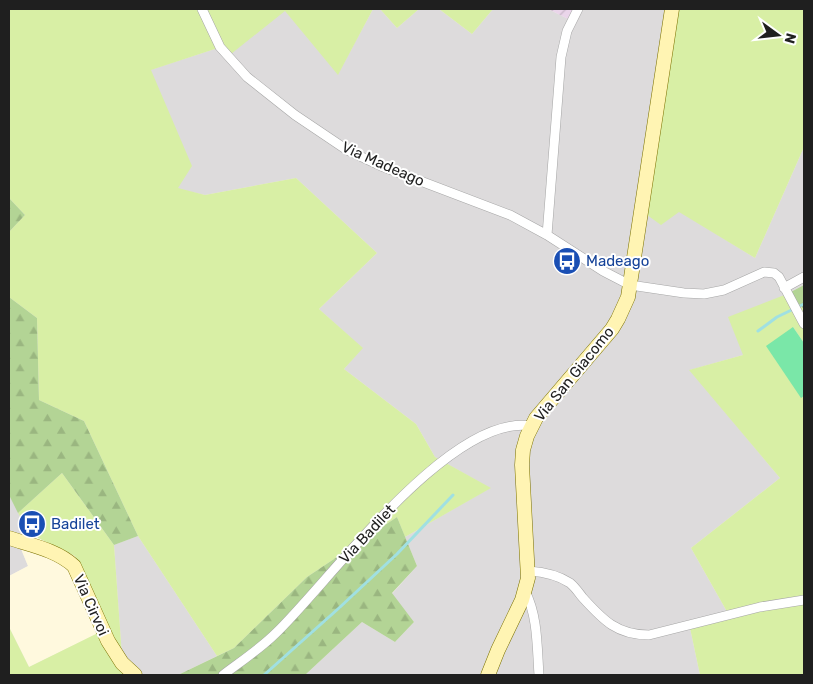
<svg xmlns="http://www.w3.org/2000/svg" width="813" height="684" font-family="Rubik,sans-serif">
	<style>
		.residential { fill: #dddbdc }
		.industrial { fill: url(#industrial-furrows) }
		.education { fill: #fff9de }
		.grass { fill: #d8efa5 }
		.forest { fill: url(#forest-firs) }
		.pitch { fill: #7ae7a8 }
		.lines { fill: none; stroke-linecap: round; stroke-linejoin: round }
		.stream { stroke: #a0e0e2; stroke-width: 3 }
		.street-casing { stroke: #a6a6a6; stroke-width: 10 }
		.secondary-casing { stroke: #7b7100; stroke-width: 15 }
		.street { stroke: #fff; stroke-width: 9 }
		.secondary { stroke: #fff4b3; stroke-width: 14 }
		.labels { text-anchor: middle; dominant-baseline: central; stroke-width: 4; stroke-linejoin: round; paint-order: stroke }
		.street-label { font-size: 15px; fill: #1f1f1f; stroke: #fff }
		.transit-label { font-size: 15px; fill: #164399; stroke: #fff; text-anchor: start }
	</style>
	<defs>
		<pattern id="industrial-furrows" width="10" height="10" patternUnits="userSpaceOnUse" patternTransform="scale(1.25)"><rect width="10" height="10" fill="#ead5ea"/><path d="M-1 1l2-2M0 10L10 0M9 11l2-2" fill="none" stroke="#c8b6c8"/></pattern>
		<pattern id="forest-firs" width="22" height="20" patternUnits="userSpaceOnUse" patternTransform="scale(1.25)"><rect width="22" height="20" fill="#b3d495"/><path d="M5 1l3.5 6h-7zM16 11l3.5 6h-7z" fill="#9ab680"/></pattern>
	</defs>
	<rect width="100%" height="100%" fill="#f0eae4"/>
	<path class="residential" d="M373 9H380L397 28 419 9H439L472 34 493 9H548L568 19 575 9H666L679 211 755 258 804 147V285L787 294 743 355 690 370 780 478 691 548 730 617 690 628 700 675H305L362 622 395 642 414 622 392 594 417 566 405 537 490 488 435 457 416 424 344 369 362 348 319 309 377 253 296 178 205 195 178 189 150 70 224 46 231 53 285 10 338 74Z
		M9 495 32 535 19 544 28 566 9 576Z
		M138 536 217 656 178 675H139L122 657 114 545Z"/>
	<path class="industrial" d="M548 9H575L568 19Z"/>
	<path class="education" d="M32 535 75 556 107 629 29 667 9 627V576L28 566 19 544Z"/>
	<path class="grass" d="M9 9H373L338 75 285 11 231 54 224 46 151 70 192 166 178 188 205 195 296 178 377 253 319 309 363 348 344 369 416 424 435 457 491 488 405 537 397 517 307 577 234 648 217 656 138 536 84 421 39 400 37 318 9 297V232L25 215 9 198Z
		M380 9H419L397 28Z
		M439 9H493L472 34Z
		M666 9H804V147L755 258 679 212 661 225 636 207Z
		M787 294 804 309V343L793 327 802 397 804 396V675H700L690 628 730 617 691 548 780 478 689 370 743 355 728 317Z
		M62 473 114 545 122 656 139 675H9V627L29 667 106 629 75 556 32 535 18 513Z"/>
	<path class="forest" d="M9 198 25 215 9 232Z
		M804 285V309L787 294Z
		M9 297 37 318 39 400 84 421 138 536 114 545 62 473 18 513 9 495Z
		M397 517 417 566 392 593 414 622 395 642 362 622 305 675H178L234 648 307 577Z"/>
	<path class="pitch" d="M793 327 804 343V396L801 398 766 346Z"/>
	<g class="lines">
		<path class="stream" d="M758 331 777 317 804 304
			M264 675 339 608 397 554 453 495"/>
		<g class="street-casing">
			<path id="street" d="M202 9 220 47 247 77 295 115 347 150 381 166 510 215 547 235 603 271 630 285 684 293 704 294 724 290 764 272 774 273 779 277 804 324
				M547 235 561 57 567 31 578 9
				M784 288 804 277
				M529 571C543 572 558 575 570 583 575 587 579 593 583 598 603 620 617 635 649 635L760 607 804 600
				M525 591C538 616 537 648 539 675
				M223 675C240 662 260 649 276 633 330 581 450 413 531 426"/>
		</g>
		<g class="secondary-casing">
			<path id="secondary" d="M9 538C30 545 57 550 74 566L108 641 122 663 135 675
				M488 675 498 650 522 600 528 578 522 465 523 450 527 436 536 418 612 329 618 319 628 297 672 9"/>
		</g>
		<use href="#street" class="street"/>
		<use href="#secondary" class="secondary"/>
	</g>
	<defs>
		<g id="bus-disc" transform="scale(1.4375)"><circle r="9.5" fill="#1a4fb4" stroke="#fff"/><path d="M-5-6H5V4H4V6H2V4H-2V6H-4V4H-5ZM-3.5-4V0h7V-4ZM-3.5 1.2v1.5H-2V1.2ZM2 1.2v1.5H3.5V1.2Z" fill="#fff"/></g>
	</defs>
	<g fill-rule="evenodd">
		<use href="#bus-disc" x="567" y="261"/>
		<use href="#bus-disc" x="32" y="524"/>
	</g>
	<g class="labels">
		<g class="street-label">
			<text transform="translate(383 164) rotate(24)">Via Madeago</text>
			<text transform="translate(574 374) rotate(-51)">Via San Giacomo</text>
			<text transform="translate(367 534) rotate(-47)">Via Badilet</text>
			<text transform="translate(91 605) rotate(66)">Via Cirvoi</text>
		</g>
		<g class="transit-label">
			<text x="586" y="261">Madeago</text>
			<text x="51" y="524">Badilet</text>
		</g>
	</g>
	<rect width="813" height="684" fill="none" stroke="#1f1f1f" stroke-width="20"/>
	<g transform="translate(778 35) rotate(105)" stroke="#ffffff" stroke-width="4" paint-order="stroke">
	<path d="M0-4L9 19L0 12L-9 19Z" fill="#1f1f1f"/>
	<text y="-8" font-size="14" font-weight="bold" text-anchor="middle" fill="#1f1f1f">N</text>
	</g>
</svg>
